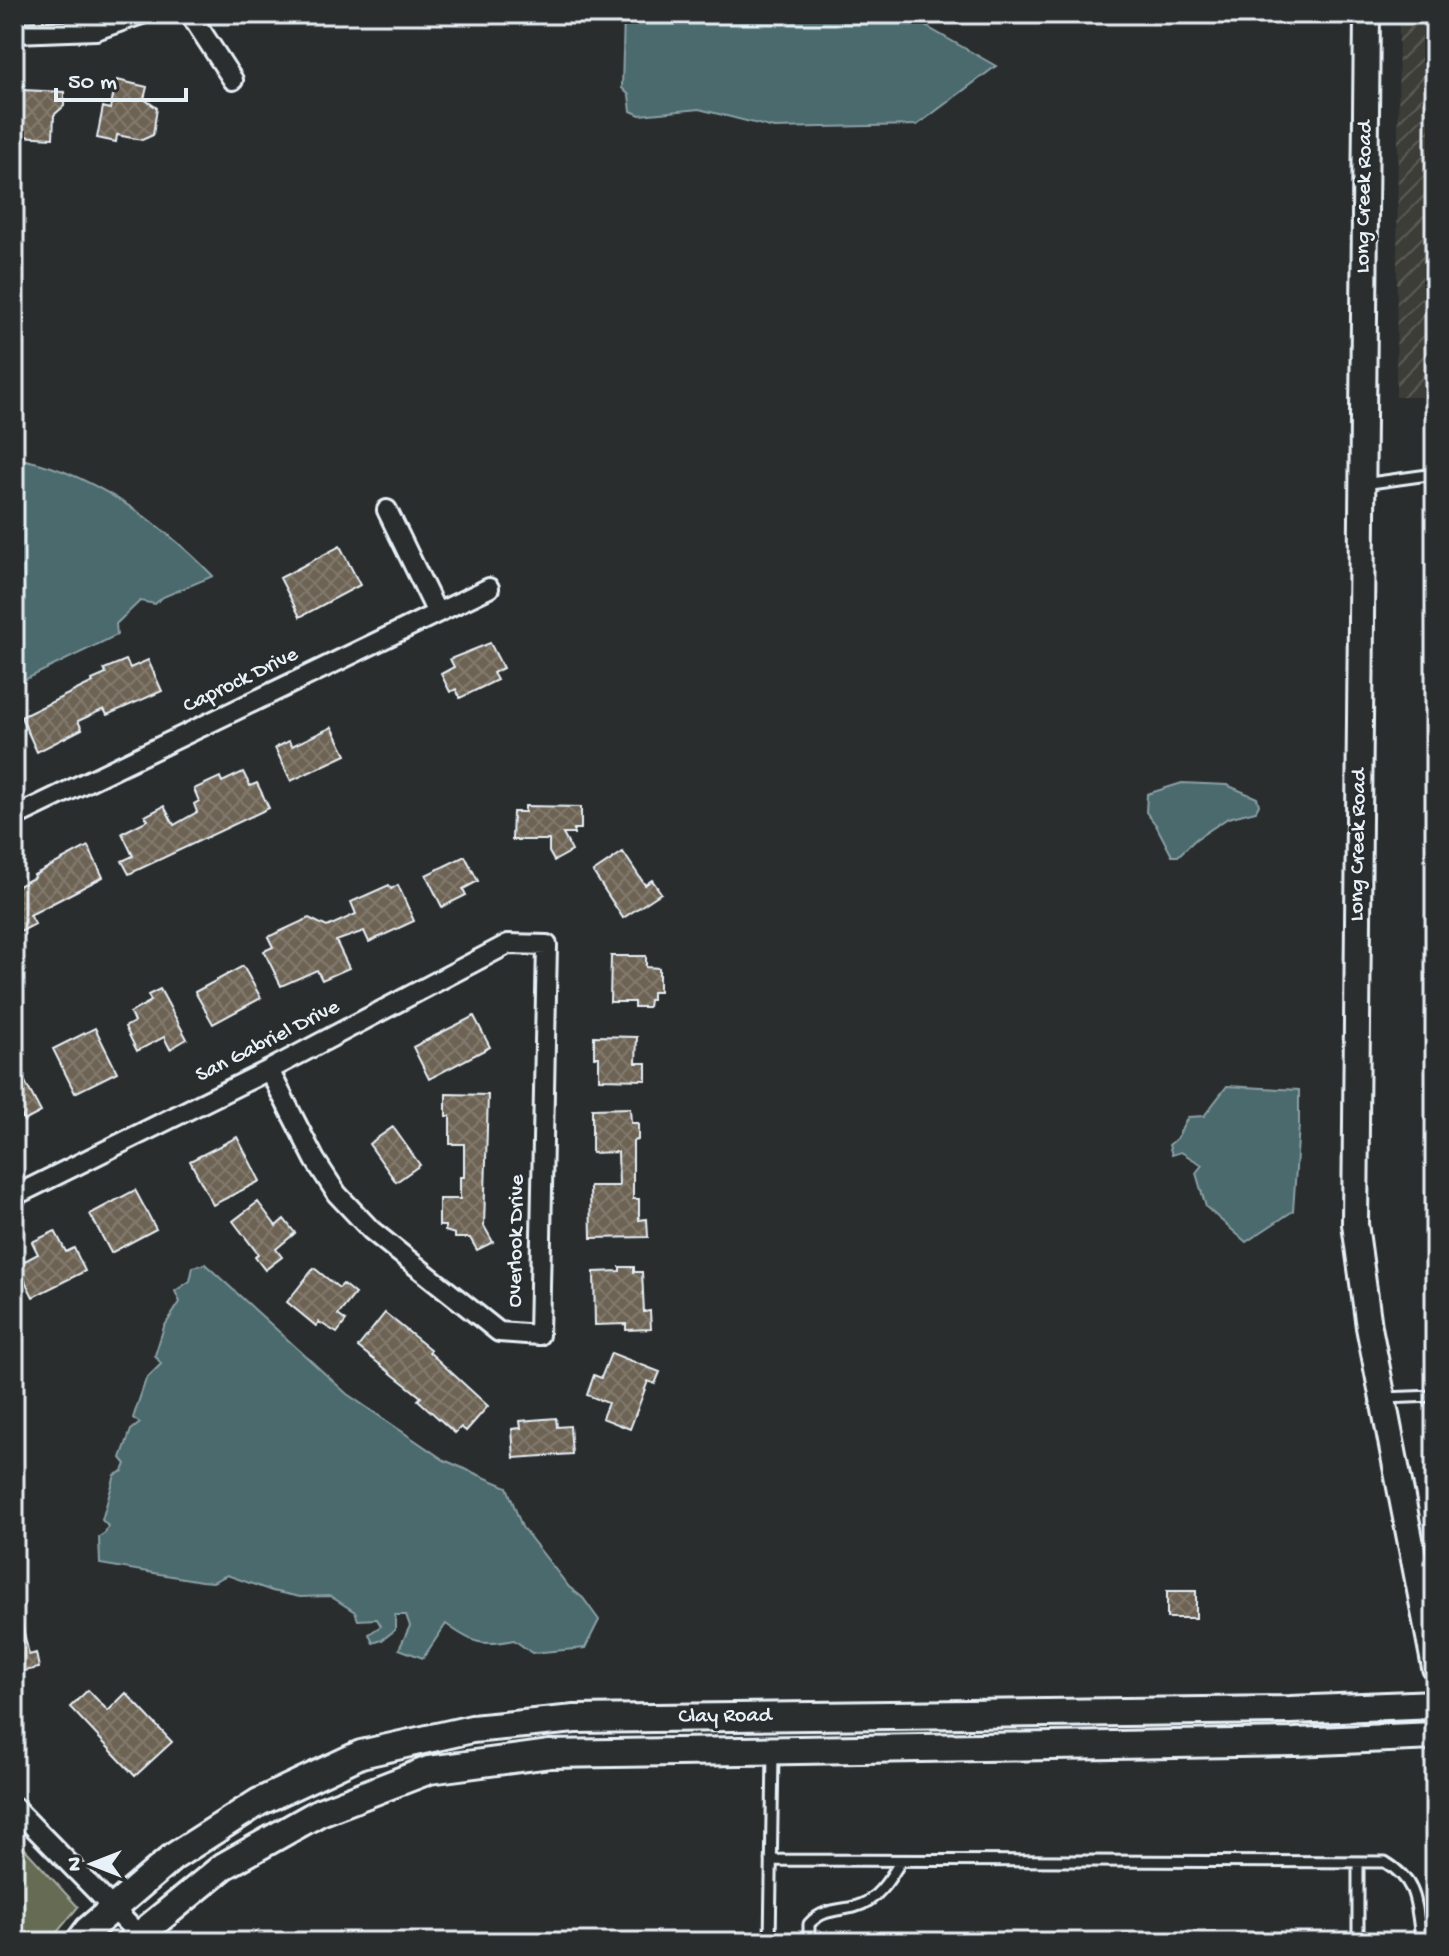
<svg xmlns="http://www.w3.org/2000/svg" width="1449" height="1956" font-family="'Gochi Hand',sans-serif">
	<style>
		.industrial { fill: url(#industrial-furrows) }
		.grass { fill: #666c52; stroke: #a7aea5; stroke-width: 2 }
		.water { fill: #4c6a6e; stroke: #8aa0a5; stroke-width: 2 }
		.building { fill: url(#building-cross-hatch); stroke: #e8f1f8; stroke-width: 2 }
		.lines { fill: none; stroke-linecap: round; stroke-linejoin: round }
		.service-casing { stroke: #e8f1f8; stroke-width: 15 }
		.minor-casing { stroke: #e8f1f8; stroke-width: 24 }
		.tertiary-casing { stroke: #e8f1f8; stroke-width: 30 }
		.secondary-casing { stroke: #e8f1f8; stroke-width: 32 }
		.service { stroke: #2a2d2e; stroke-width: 9 }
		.minor { stroke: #2a2d2e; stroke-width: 18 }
		.tertiary { stroke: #2a2d2e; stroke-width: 24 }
		.secondary { stroke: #2a2d2e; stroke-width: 26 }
		.labels { text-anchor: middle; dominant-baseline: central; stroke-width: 6; stroke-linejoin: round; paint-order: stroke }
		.street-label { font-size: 22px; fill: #e8f1f8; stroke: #2a2d2e }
	</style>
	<defs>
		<pattern id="industrial-furrows" width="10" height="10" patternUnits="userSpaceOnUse" patternTransform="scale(2)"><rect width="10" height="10" fill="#3e3d39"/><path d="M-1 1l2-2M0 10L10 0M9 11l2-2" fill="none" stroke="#5a5a56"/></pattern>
		<pattern id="building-cross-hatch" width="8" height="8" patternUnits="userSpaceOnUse" patternTransform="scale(2)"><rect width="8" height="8" fill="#6d6354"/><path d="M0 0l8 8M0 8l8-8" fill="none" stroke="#827a6d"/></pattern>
	</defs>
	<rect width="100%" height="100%" fill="#2a2d2e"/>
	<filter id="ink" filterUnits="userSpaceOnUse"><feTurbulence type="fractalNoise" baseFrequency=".0125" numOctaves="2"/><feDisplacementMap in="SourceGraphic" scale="16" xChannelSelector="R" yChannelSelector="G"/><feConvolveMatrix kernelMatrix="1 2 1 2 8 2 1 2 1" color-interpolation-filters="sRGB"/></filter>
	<g filter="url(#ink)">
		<path class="industrial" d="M1399 14H1435V397H1396Z"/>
		<path class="grass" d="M14 1837 78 1907 49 1942H14Z"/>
		<path class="water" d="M624 14H904L996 66 917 125 774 128 699 109 640 115 631 111 629 95 622 88Z
			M14 458C86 468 164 525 213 576L163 597 155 604 140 601 116 624 117 635 14 685Z
			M1182 783 1227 785 1257 798 1259 805 1256 811 1228 818 1196 839 1178 856H1172L1156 825 1146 812 1147 794Z
			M1227 1086 1299 1090V1125L1293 1211 1246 1242 1206 1207 1196 1173 1202 1165 1181 1152 1172 1155 1169 1145 1177 1138 1188 1117 1204 1116Z
			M205 1264 347 1394 444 1460 507 1487 522 1527 569 1587 583 1598 599 1620 585 1648 532 1653 514 1640C482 1647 472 1643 446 1624L423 1658 399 1649 410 1626 406 1615H395V1630L382 1640 373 1643 369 1634 381 1626 377 1619 358 1620 355 1612 330 1596 300 1597 272 1591 227 1575 213 1582 201 1581 100 1564 99 1537 105 1533 108 1526 102 1520 115 1475 123 1471 126 1464 121 1458 131 1430 140 1423 133 1418 146 1379 161 1364 155 1355 164 1327 180 1302 175 1291 190 1281 193 1267Z"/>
		<path class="building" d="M117 80 147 87 144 99 157 108 153 135 142 140 117 135 116 142 97 138 103 107 110 109Z
			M22 90 64 92V106L54 115 53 138 20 136Z
			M340 546 360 585 300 617 280 578Z
			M490 643 503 668 493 673 497 680 460 698 456 689 450 692 441 674 454 667 450 659Z
			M126 660 130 668 148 660 162 691 107 715 104 709 78 721 82 729 37 752 21 717 93 682 92 680 106 674 104 669Z
			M332 727 346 755 291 781 275 748 289 741 292 746Z
			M243 772 250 786 257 783 269 808 129 874 122 861 133 856 122 833 148 820 145 816 164 806 174 825 197 812 194 804 199 801 194 789 220 777 222 782Z
			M525 806 581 807V829H574V834H563L572 851 554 861 549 852V840H512L513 812H525Z
			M88 846 103 877 30 915 35 924 14 935V888L35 877 34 875Z
			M623 852 645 885 652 880 661 893 623 918 593 872Z
			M465 856 478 881 463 889 466 895 442 907 426 875Z
			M389 885 391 889 398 885 414 921 369 942 364 931 336 941 349 968 322 980 317 970 281 986 264 951 273 947 268 937 309 918 327 927 356 914 351 902Z
			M611 956H646V967L659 968V992H652V1000H649L648 1007H634V1002H610Z
			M243 966 261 998 213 1024 195 992Z
			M160 989 187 1039 170 1049 164 1037 137 1051 125 1027 134 1022 130 1013 151 1001 148 995Z
			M474 1016 490 1047 429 1079 413 1047Z
			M95 1028 117 1072 75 1093 53 1049Z
			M594 1036 637 1037 636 1063H646V1080L599 1079V1057H594Z
			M14 1061 41 1112 24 1121 20 1112 14 1116Z
			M446 1094 488 1095 484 1226 493 1242 477 1250 470 1238H455V1234L445 1231V1226H439V1199H460V1177H464V1144H450V1116H446Z
			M630 1108 631 1123H638V1140L633 1141V1199H639V1220L647 1219 648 1237 591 1238 590 1186H619L618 1152 592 1153V1109Z
			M393 1127 420 1165 396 1182 369 1144Z
			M237 1137 260 1181 213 1205 190 1161Z
			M135 1190 156 1229 111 1253 90 1214Z
			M258 1202 276 1226 284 1219 295 1233 276 1249 282 1257 265 1270 255 1257 258 1254 233 1221Z
			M55 1231 66 1252 74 1248 85 1271 33 1297 17 1265 38 1254 32 1242Z
			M620 1267H634V1272H642L644 1312 650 1311 651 1329 626 1330V1324L595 1325 594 1272 620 1271Z
			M314 1268 339 1288 343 1284 355 1294 338 1315 346 1321 337 1333 319 1322 316 1326 287 1302Z
			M385 1313 431 1350 429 1352 488 1406 466 1431 461 1427 455 1433 418 1400 421 1397 358 1347Z
			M611 1353 660 1372 655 1384 648 1381 630 1429 602 1418 608 1403 587 1395 594 1375 601 1378Z
			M556 1418 557 1427 570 1426 572 1454 514 1458 512 1429 521 1428 520 1421Z
			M1167 1591H1196V1618H1167Z
			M20 1615 29 1655 36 1653 39 1668 14 1673V1616Z
			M88 1690 108 1711 126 1693 172 1742 135 1776 70 1707Z"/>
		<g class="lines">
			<g class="service-casing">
				<path id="service" d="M1363 484 1435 474
					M1383 1398 1435 1396
					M771 1860 1385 1862C1415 1880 1416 1898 1420 1931
					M770 1942 773 1754
					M809 1942V1924C827 1904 848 1914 868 1901 883 1891 892 1875 901 1861
					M1358 1942V1862
					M1420 1942V1931L1435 1930"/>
			</g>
			<g class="minor-casing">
				<path id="minor" d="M190 14 233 80
					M14 33 96 30 142 14
					M387 510 437 613
					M14 817 489 588
					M14 1196 269 1070 508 944 547 945 539 1335 499 1332 371 1230 337 1194 315 1160 269 1070
					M14 1807 138 1934"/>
			</g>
			<g class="tertiary-casing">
				<path id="tertiary" d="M1367 14 1355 1224 1369 1327 1435 1668"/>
			</g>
			<g class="secondary-casing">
				<path id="secondary" d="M79 1942 88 1930 173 1857 259 1802 361 1754 472 1729 575 1719 1290 1710 1435 1704
					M131 1942 224 1866 320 1812 429 1770 550 1754 1295 1742 1435 1736"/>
			</g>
			<use href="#service" class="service"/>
			<use href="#minor" class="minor"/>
			<use href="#tertiary" class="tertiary"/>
			<use href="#secondary" class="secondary"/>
		</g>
	</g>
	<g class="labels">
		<g class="street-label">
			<text transform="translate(1365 197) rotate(-89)">Long Creek Road</text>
			<text transform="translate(241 681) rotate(-26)">Caprock Drive</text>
			<text transform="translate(1359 845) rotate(-89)">Long Creek Road</text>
			<text transform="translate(268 1042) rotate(-27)">San Gabriel Drive</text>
			<text transform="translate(517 1241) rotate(-89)">Overlook Drive</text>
			<text transform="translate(725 1717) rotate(-1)">Clay Road</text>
		</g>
	</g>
	<rect width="1449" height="1956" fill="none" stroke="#2a2d2e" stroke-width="48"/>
	<rect x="24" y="24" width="1401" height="1908" fill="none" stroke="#e8f1f8" stroke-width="3" filter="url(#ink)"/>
	<g transform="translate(92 1864) rotate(270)" stroke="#2a2d2e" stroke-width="6" paint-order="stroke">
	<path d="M0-6L14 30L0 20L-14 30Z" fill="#e8f1f8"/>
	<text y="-12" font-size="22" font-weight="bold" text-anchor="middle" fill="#e8f1f8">N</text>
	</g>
	<path d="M56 88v12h130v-12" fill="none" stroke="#e8f1f8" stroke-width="4"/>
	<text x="68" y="88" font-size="24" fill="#e8f1f8" stroke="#2a2d2e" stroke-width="6" paint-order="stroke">50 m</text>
</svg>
